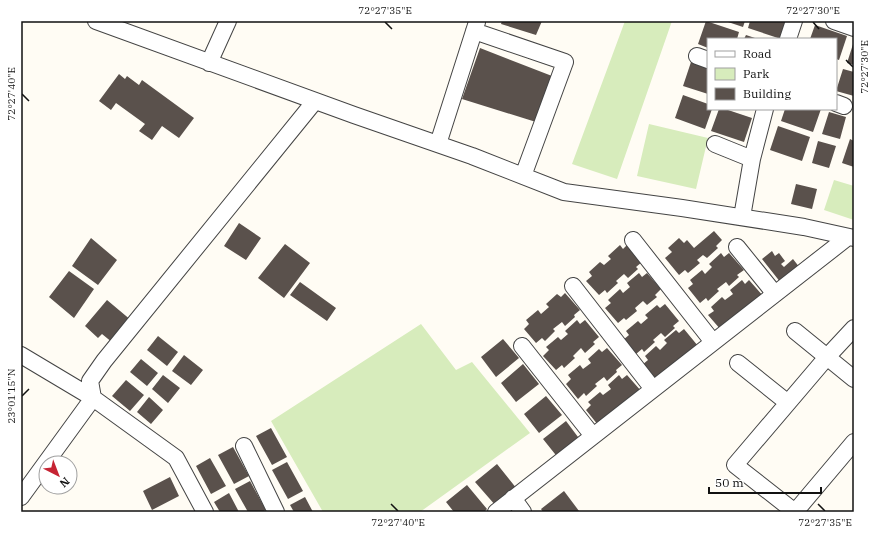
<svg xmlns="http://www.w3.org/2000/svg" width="875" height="533" font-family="'IBM Plex Serif',serif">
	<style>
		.green { fill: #d7ecbc }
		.building { fill: #5a514c }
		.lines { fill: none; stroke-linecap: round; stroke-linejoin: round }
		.minor-casing { stroke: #444; stroke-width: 18 }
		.minor { stroke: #fff; stroke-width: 16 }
		.ticks { fill: none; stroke: #111; stroke-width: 1.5 }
		.neatline { fill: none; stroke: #111; stroke-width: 1.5 }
		.ticks-label { font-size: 10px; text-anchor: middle; fill: #111 }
	</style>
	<rect width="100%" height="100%" fill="#fffcf4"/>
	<path class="green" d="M625 21H672L617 179 572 164Z
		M649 124 708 138 696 189 637 176Z
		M834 180 854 186V220L824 210Z
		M421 324 456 370 472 362 530 433 420 512H323L271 421Z"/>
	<path class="building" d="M502 21H542L536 35 501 24Z
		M706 21 739 32 737 39H708V48L698 44Z
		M725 21H745L743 27Z
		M750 21H787L781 39 748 28Z
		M815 25 847 36 839 60 836 59V39H810Z
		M746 35 758 39H744Z
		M854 41V65L847 63Z
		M480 48 552 76 536 122 462 99Z
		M691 62 708 68V94L683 86Z
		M843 69 854 72V96L836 91Z
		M119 74 125 79 127 76 139 85 142 80 194 118 179 138 162 126 152 140 139 131 145 124 116 103 111 110 99 101Z
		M683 95 708 104V109H712L705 129 675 118Z
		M719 109H725L752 118 744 142 711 131Z
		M785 109H821L813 132 781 121Z
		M829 112 846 117 840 139 822 134Z
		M778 126 810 137 802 161 770 150Z
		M850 139 854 141V167L842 163Z
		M818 141 836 146 829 168 812 163Z
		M796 184 817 189 812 209 791 204Z
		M239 223 261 238 246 260 224 246Z
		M714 231 722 240 716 246 718 248 707 258 703 255 697 260 700 263 688 273 685 270 679 275 665 258 672 252 668 248 679 238 684 243 687 240 694 248Z
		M91 238 117 260 98 285 72 266Z
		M285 244 310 263 284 298 258 278Z
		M620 245 623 249 627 245 642 262 636 267 638 269 628 278 624 274 616 281 618 283 607 293 605 290 599 295 586 281 592 276 589 272 600 262 604 265 611 259 608 256Z
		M772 251 775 256 779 253 785 261 781 264 784 267 793 259 800 268 781 283 762 259Z
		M721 253 724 257 729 253 744 270 737 275 739 277 729 286 726 282 717 289 719 291 708 301 706 298 700 303 688 288 693 284 690 280 702 270 705 274 712 267 709 264Z
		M69 271 94 289 74 318 49 297Z
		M639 273 642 277 647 273 661 289 655 295 657 297 647 305 643 301 635 308 637 311 626 320 624 318 618 323 605 308 611 303 608 300 620 289 623 293 630 287 627 283Z
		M742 280 745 284 749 280 764 297 721 330 708 315 714 311 711 307 722 297 725 300 733 294 730 290Z
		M300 282 336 308 327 321 290 295Z
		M565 293 580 310 574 315 575 317 565 326 562 322 553 329 555 331 545 341 542 338 536 343 524 329 529 324 526 320 538 310 541 314 549 307 546 304 557 294 561 297Z
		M107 300 132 321 113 343 102 334 98 338 85 326Z
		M665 304 679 321 673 326 675 328 665 337 661 333 653 340 655 342 644 352 642 349 636 354 623 340 629 335 626 331 638 321 641 324 648 318 645 315 657 305 660 308Z
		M577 320 580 324 585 320 599 337 593 342 595 344 585 353 581 348 573 356 575 358 564 368 562 365 556 370 543 356 549 350 546 347 558 337 561 340 568 334 565 331Z
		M684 329 698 346 684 362 680 358 655 379 642 365 648 360 645 356 656 346 660 350 667 343 664 340 676 330 679 333Z
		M158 336 178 352 167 366 147 350Z
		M503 339 519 358 496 377 481 357Z
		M607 348 622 365 616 370 617 372 607 381 604 377 595 384 597 386 586 396 584 393 578 399 566 384 571 379 568 375 580 365 583 369 591 363 588 359 599 349 602 352Z
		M184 355 203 370 191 385 172 371Z
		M141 359 158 373 147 386 130 372Z
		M523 364 539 384 516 402 501 383Z
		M163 375 180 388 168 403 152 389Z
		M619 375 622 379 627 375 642 392 598 425 586 410 591 405 588 402 600 392 603 395 611 389 608 385Z
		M126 380 144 395 130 411 112 396Z
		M546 396 562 415 539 433 524 414Z
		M149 397 163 410 151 424 137 412Z
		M566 421 581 441 559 459 543 439Z
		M271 428 287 457 272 465 256 436Z
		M233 447 249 476 234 484 218 455Z
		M210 458 226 486 211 494 196 466Z
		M287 462 303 491 288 499 272 470Z
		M497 464 517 489 496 506 475 482Z
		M170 477 179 496 152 510 143 491Z
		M250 481 266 510 262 512H248L235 489Z
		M467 485 487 509 484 512H454L446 502Z
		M564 491 579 511 578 512H543L541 509Z
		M229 493 239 512H220L214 502Z
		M305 497 313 512H294L290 505Z"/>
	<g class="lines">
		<g class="minor-casing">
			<path id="minor" d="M96 21 354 115 472 156 564 192 682 208 804 227 854 238
				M834 21 854 28
				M474 31 565 62 523 176
				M788 39 794 21
				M697 56 708 60
				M209 63 228 21
				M836 103 844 106
				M438 144 477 22
				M715 144 752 159
				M742 217 752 159 765 109
				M633 240 713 342
				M737 247 775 294
				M573 286 653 389
				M795 331 854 379
				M522 346 593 436
				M21 355 93 398 21 497
				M738 363 788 403
				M244 446 276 512
				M513 498 523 512
				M205 512 176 458 93 398 90 381 104 361 315 101
				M496 512 848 237
				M795 512 735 465 827 357 854 328
				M795 512 854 442"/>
		</g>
		<use href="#minor" class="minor"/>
	</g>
	<path class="ticks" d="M385 22 392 29M813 22 819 29M846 60 853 67M22 94 29 101M22 396 29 389M391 504 398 511M818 504 825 511"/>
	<rect width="875" height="533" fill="none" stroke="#ffffff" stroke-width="44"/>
	<rect x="707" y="38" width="130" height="72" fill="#ffffff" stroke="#a0a0a0"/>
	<rect x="715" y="51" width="20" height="6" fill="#ffffff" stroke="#a0a0a0"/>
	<text x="743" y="58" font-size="12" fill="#111111">Road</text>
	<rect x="715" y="68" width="20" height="12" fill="#d7ecbc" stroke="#a0a0a0"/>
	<text x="743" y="78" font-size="12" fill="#111111">Park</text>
	<rect x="715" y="88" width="20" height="12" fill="#5a514c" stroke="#a0a0a0"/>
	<text x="743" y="98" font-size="12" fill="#111111">Building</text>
	<g transform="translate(58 475) rotate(138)"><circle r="19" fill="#ffffff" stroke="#a0a0a0"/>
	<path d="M0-3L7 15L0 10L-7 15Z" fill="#c62333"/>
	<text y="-6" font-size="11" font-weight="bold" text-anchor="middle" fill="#111111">N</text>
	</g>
	<path d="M709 487v6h112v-6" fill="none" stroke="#111111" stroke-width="2"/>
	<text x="715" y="487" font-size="12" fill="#111111" stroke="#ffffff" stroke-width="3" paint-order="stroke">50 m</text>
	<rect x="22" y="22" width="831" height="489" class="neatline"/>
	<g class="ticks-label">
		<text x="385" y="14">72°27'35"E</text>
		<text x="813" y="14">72°27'30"E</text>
		<text transform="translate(864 67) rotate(-90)" y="4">72°27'30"E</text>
		<text transform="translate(11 94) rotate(-90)" y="4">72°27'40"E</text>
		<text transform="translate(11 396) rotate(-90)" y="4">23°01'15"N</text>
		<text x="398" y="526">72°27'40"E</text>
		<text x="825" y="526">72°27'35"E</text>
	</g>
</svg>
